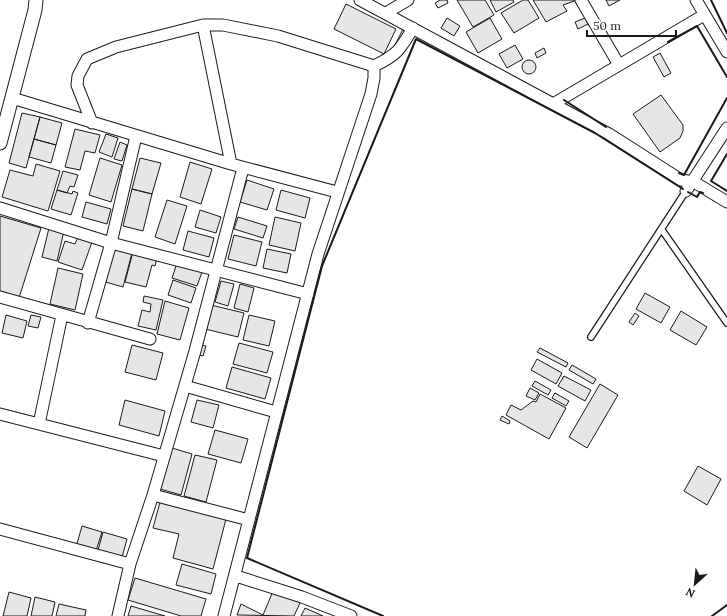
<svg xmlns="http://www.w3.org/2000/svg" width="727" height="616" font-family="Lora,serif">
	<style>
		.building { fill: #e6e6e6; stroke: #1a1a1a }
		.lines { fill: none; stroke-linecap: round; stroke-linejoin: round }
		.service-casing { stroke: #1a1a1a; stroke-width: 8 }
		.minor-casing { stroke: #1a1a1a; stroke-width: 13 }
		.tertiary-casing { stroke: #1a1a1a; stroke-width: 15 }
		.service { stroke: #fff; stroke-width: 5.5 }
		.minor { stroke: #fff; stroke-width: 11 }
		.tertiary { stroke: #fff; stroke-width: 13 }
		.wall { stroke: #1a1a1a; stroke-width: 2 }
	</style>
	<rect width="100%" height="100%" fill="#fff"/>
	<path class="building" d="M440 0H447L448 3 438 8 435 3Z
		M457 0H485L494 15 473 27Z
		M490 0H513L514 2 496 12Z
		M523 0H528L539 18 514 33 501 13Z
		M533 0H577L563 5 567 11 546 22Z
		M606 0H620L609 6Z
		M346 4 396 29 384 54 334 29Z
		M447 18 460 26 454 36 441 28Z
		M490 18 502 39 478 53 466 32Z
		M585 18 588 24 578 29 575 22Z
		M403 29 409 32 400 48 395 45Z
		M515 45 523 59 507 68 499 54Z
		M544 48 546 53 537 58 535 53Z
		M660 53 671 73 664 77 653 57Z
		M522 67a7 7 0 1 1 14 0a7 7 0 1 1-14 0Z
		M661 95 683 125V131L680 138 660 152 633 114Z
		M22 113 40 117 26 168 9 163Z
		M40 117 62 123 56 145 34 139Z
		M75 129 100 135 95 153 85 151 80 170 65 167Z
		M106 134 118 138 112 157 99 152Z
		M34 139 56 145 51 163 29 157Z
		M120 142 127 145 122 161 114 159Z
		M100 158 122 165 111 202 89 195Z
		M140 158 161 163 152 194 132 189Z
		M190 162 212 169 201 204 180 197Z
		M36 164 60 171 48 211 2 197 10 170 33 176Z
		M63 171 78 175 74 187 70 186 67 193 57 190Z
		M247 180 274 189 267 210 240 202Z
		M132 189 152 194 143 231 123 226Z
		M57 190 72 194 73 191 78 193 71 215 51 209Z
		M281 190 310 198 305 218 276 210Z
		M167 200 187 206 175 244 155 237Z
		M86 202 111 209 107 224 82 217Z
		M200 210 221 217 216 233 195 227Z
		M0 216 41 228 19 298 0 292Z
		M238 217 267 226 263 238 234 229Z
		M275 217 301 223 295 251 269 245Z
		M49 228 64 231 57 261 42 257Z
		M188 231 214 238 209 257 183 250Z
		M234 235 262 242 256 266 228 259Z
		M78 237 92 242 82 270 58 262 65 241 75 244Z
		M111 247 132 253 123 287 102 281Z
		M267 249 291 254 287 273 263 268Z
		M133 252 157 258 155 266 152 265 146 287 125 282Z
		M177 263 202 272 197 286 172 278Z
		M58 268 83 274 75 310 50 304Z
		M173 280 196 288 191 303 168 295Z
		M221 281 234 284 228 306 215 302Z
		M240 284 254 288 248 312 234 308Z
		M645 293 670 307 661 323 636 309Z
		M144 296 163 300 156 330 138 326 142 310 150 312 151 304 143 302Z
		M165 301 189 308 180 340 157 334Z
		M211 305 244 313 238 337 205 329Z
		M681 311 707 327 696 345 670 330Z
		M635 313 639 316 633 325 629 322Z
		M6 315 27 321 23 338 2 333Z
		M31 315 41 317 38 328 28 326Z
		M249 315 275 321 269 346 243 340Z
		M239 343 273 352 267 373 233 364Z
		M199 344 206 346 203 356 196 354Z
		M132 345 163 353 156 380 125 372Z
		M540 348 568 363 566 367 537 352Z
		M537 359 562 373 556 384 531 370Z
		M572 365 596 379 593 384 569 370Z
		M232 367 271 378 265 399 226 388Z
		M564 376 591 390 585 401 558 386Z
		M535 381 551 390 548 395 532 386Z
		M600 384 618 395 587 448 569 437Z
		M530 388 539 393 535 400 526 396Z
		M555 393 569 401 566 406 552 398Z
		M540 394 566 408 549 439 506 415 511 405 521 410 533 401 536 402Z
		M125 400 165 411 159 436 119 425Z
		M197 400 219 405 213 428 191 422Z
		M502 416 510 421 509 424 500 420Z
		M215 430 248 439 241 463 208 454Z
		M172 448 192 454 181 495 160 489Z
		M195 455 217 460 206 502 184 496Z
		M698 466 721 479 707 505 684 491Z
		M160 502 226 519 213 569 173 558 179 534 153 528Z
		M82 526 102 532 95 554 76 547Z
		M103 532 127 539 121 561 97 554Z
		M182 564 216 574 211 594 176 585Z
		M135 578 206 599 201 616H181L128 600Z
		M273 591 301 601 294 616 237 615 241 604 263 615Z
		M9 592 31 598 27 616H3Z
		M35 597 55 602 52 616H31Z
		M59 604 86 610 85 616H56Z
		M131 606 165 616H128Z
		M305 608 323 616H301Z"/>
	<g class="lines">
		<g class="service-casing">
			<path id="service" d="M662 230 727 323
				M591 337 686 191"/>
		</g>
		<g class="minor-casing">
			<path id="minor" d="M360 0 609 134 681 180 694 182 727 202
				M581 0 619 65
				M696 0 727 52
				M386 13 408 0
				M203 25 231 164
				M12 98 231 164 337 192
				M553 104 704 15
				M92 123 77 85 78 76 87 59 116 47 203 25H223L278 36 374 66
				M686 191 727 128
				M0 208 111 243 308 294
				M0 297 150 339
				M88 323 111 243 136 136
				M185 386 276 412
				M0 414 164 456
				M39 424 62 315
				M153 495 249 520
				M0 529 130 564
				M236 576 302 597 351 616
				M118 616 130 564 153 495 195 351 243 168
				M224 616 318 254 371 94 374 78V66C397 55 400 50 413 28"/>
		</g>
		<g class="tertiary-casing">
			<path id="tertiary" d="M0 143 35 10 36 0"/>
		</g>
		<use href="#service" class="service"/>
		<use href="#minor" class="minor"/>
		<use href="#tertiary" class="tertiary"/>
		<path class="wall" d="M711 0 727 33
			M668 42 697 26 727 77
			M564 100 606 127
			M727 154 711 181 727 191
			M679 173 684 175 727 98
			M688 192 697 197 700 192 703 193
			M383 616 247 558 322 266 416 39 595 133 683 189
			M712 616 727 605"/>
	</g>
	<g transform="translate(695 584) rotate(207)" stroke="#ffffff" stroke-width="3" paint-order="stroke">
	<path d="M0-3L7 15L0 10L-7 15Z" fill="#1a1a1a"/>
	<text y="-6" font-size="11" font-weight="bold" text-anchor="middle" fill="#1a1a1a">N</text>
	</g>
	<path d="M587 30v6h89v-6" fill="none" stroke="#1a1a1a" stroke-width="2"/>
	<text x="593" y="30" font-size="12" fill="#1a1a1a" stroke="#ffffff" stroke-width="3" paint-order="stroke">50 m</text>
</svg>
